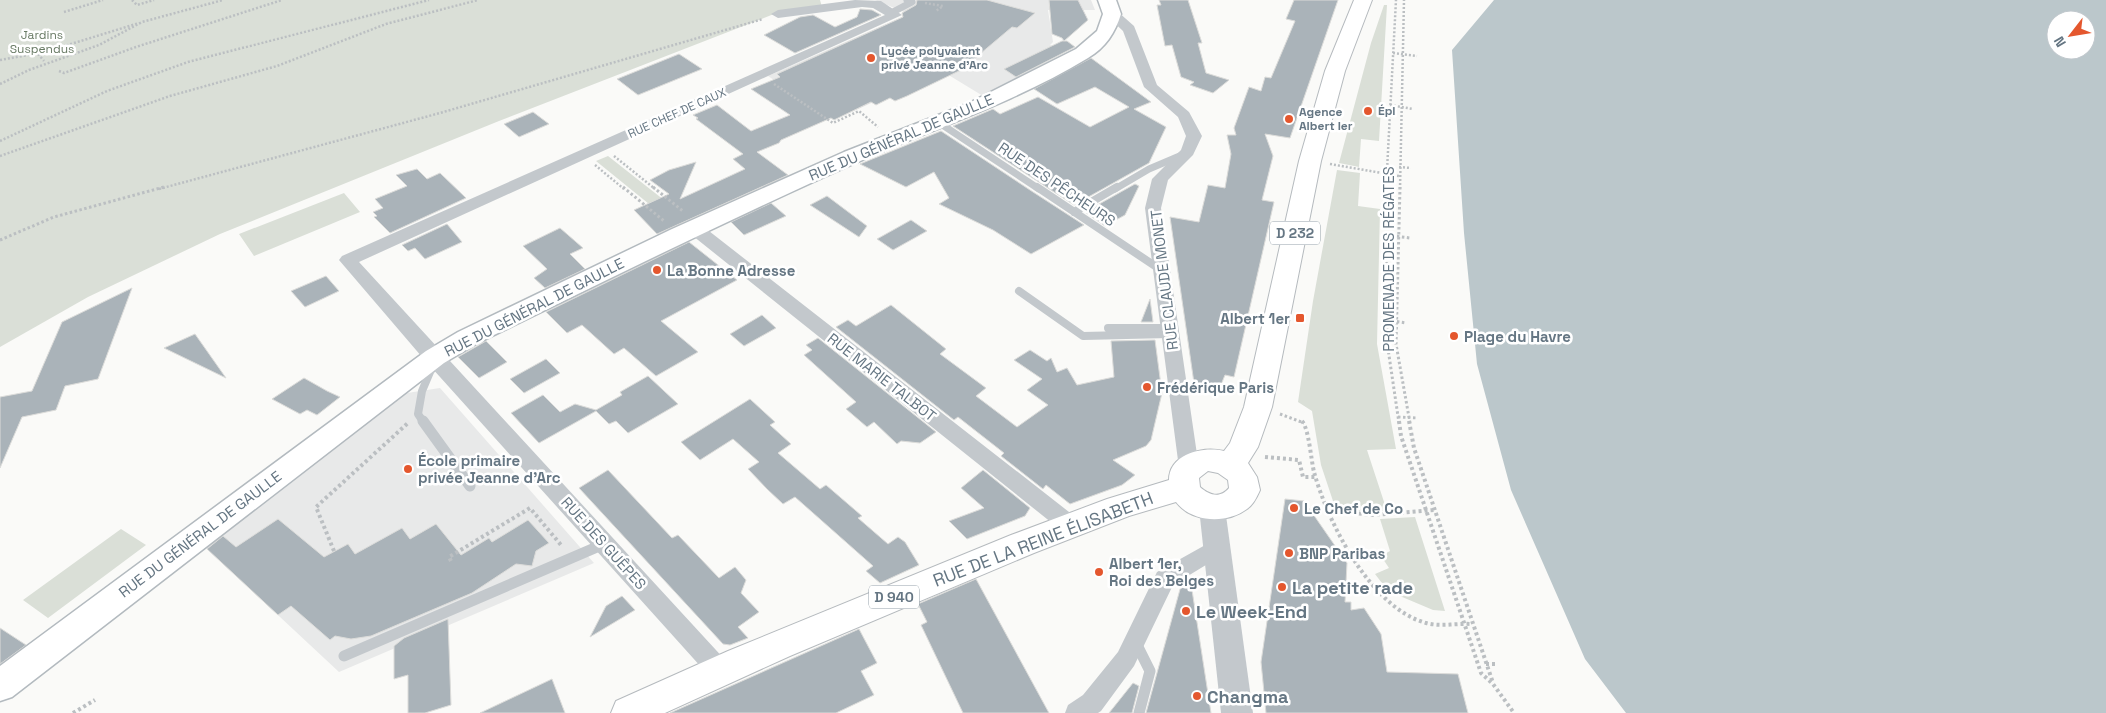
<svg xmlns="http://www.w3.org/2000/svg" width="2106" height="713" font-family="'Space Grotesk',sans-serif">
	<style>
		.built { fill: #e8e9e9 }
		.green { fill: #dadfd7 }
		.water { fill: #bbc7cb; fill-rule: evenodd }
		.building { fill: #aab3b9; stroke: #dcdcda }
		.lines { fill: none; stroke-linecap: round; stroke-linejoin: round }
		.secondary-casing { stroke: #b3babf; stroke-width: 3 }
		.primary-casing { stroke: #b5babe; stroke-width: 2 }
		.path-far2 { stroke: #bbbfc2; stroke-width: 2.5; stroke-dasharray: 2 2; stroke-linecap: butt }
		.path-far1 { stroke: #bbbfc2; stroke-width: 3; stroke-dasharray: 2.5 2.5; stroke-linecap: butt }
		.path { stroke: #bbbfc2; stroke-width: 4; stroke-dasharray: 3 3; stroke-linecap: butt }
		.service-far2 { stroke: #c3c8cc; stroke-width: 7 }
		.service-far1 { stroke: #c3c8cc; stroke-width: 8 }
		.service { stroke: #c3c8cc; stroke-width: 11 }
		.minor { fill: #c3c8cc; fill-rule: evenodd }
		.tertiary { fill: #c3c8cc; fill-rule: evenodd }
		.secondary { fill: #fff; fill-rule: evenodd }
		.primary { fill: #fff; fill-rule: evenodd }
		.poi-dot { fill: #e4572e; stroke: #fff; stroke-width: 2 }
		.labels { text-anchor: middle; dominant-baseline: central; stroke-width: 5; stroke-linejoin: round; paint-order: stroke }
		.far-park-label { font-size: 12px; fill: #687a64; stroke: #fff }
		.far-poi-label { font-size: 12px; font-weight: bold; fill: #657683; stroke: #fff; text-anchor: start }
		.far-street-label { font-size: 12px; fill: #657683; stroke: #fff }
		.shield { fill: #fff; stroke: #939fa8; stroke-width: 1 }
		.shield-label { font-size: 14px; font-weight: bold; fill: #657683 }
		.street-label { font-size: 15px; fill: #657683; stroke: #fff }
		.poi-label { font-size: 15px; font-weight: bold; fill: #657683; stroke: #fff; text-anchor: start }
		.near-street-label { font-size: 18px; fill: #657683; stroke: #fff }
		.near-poi-label { font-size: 18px; font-weight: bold; fill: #657683; stroke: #fff; text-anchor: start }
	</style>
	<rect width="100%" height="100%" fill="#fafaf8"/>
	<path class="built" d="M875 0H1091L1095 10H1048L1053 42 1050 45 1053 46 1008 68 1022 77 983 96 942 71 834 120 768 76 909 14Z
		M440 388 594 563 339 672 203 545 407 393Z"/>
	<path class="green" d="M0 0H820L822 7 774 14 499 121 220 234 88 297 0 347Z
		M1384 5H1387L1379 141 1361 139 1359 167 1339 163 1371 43Z
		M608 156 683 215 670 221 596 161Z
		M1337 170 1360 173 1358 206 1380 209 1377 344 1396 449 1367 450 1387 511H1362L1335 507 1321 465 1312 411 1298 402 1313 301Z
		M344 193 360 212 254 256 239 234Z
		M1415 517 1445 611 1433 610 1388 591 1375 574 1389 568 1381 556 1390 551 1380 519Z
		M121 529 146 545 48 618 23 600Z"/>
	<path class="water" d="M1494 0H2106V713H1626L1585 659 1511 490 1477 364 1464 233 1452 50ZM2056 20H2086V50H2056Z"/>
	<path class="building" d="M917 0H987L1035 13 1017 28 1012 27 961 70 907 96 895 101 890 98 876 105 871 102 834 120 831 118 781 140 779 143 757 152 788 175 657 234 634 210 669 194 650 180 669 170 696 162 680 199 745 169 733 159 743 154 696 119 698 118 693 115 717 105 751 131 790 115 751 89 780 77 777 74 903 17 902 13 916 5Z
		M1049 0H1078L1088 20 1064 41 1062 38 1052 34Z
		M1159 0H1188L1202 43H1198L1206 73 1229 80 1213 93 1190 85 1194 82 1181 77 1172 45 1165 46 1157 5H1161Z
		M1294 0H1338L1290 138 1265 134 1273 156 1262 200 1274 202 1234 377 1225 375 1218 392 1195 390 1170 217 1199 222 1208 185 1225 188 1231 154 1227 135H1236L1234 128 1249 87 1261 91 1265 77 1271 78 1295 21 1286 19Z
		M860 9 872 10 881 15 795 53 764 35 800 17 813 15 835 27 857 17Z
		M1062 41H1067L1075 47 1016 77 1004 69Z
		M679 54 702 69 638 95 617 79Z
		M1091 58 1151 102 1134 109 1166 127 1149 163 1074 205 953 126 993 109 1000 114 1038 97 1090 127 1129 107 1095 87 1057 104 1034 89Z
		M533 112 549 124 519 137 504 124Z
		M941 131 1033 192 1084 225 1031 254 993 230 939 204 949 198 934 172 906 187 860 164Z
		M417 169 427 179 440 173 466 198 390 233 374 217 377 216 373 212 383 208 375 199 407 186 396 175Z
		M1135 184 1139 186 1125 215 1105 226 1085 212Z
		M827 196 867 226 859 237 810 205Z
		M771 203 786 216 744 235 731 222Z
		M911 220 927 231 893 250 877 239Z
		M447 224 462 242 425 259 415 248 408 251 402 245Z
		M560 228 583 248 570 254 585 269 545 288 534 278 547 269 523 246Z
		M689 242 737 280 661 321 698 352 656 376 624 348 614 354 582 325 567 333 546 312Z
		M326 276 339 291 305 307 291 291Z
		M132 288 98 379 65 386 56 410 22 417 0 468V397L32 391 62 322Z
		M1150 299 1153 322H1141Z
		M891 305 946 349 940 354 986 388 976 396 1017 427 1048 405 1027 390 1042 379 1014 360 1030 350 1047 361 1051 358 1057 372 1067 368 1077 385 1114 377 1111 341 1155 340 1162 393 1151 440 1146 446 1113 460 1135 475 1122 485 1070 504 1046 485 1043 489 1001 456 1004 453 958 417 954 420 836 327 848 320 856 326Z
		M762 315 776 328 744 346 730 334Z
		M195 334 226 378 164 348Z
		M818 338 936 432 920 443 901 441 897 444 874 422 867 427 846 409 856 402 804 355 812 350 806 345Z
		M486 341 507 362 479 378 458 357Z
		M546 359 560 373 524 393 510 379Z
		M648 376 678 404 628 433 616 421 609 424 596 411 539 443 511 413 543 395 560 412 575 404 596 410 622 395 620 392Z
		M304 378 327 391 340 397 317 415 307 410 300 414 272 399Z
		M750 399 775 422 770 425 791 444 778 453 820 489 826 485 862 516 858 518 888 544 898 537 905 542 919 565 880 583 866 571 873 566 795 497 783 504 767 489 748 469 759 462 733 439 700 460 681 442Z
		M608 470 672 538 678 535 719 578 735 567 746 580 741 593 759 612 738 627 748 638 730 645 723 644 579 488Z
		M983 470 1030 508 1025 516 967 539 949 521 984 508 961 488Z
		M1285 499 1304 501 1347 563 1345 602H1351V610L1364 608 1381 634 1387 672 1458 674 1468 713H1266L1261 662Z
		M278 519 324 557 348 544 355 554 402 528 410 539 436 524 461 555 489 538 492 542 528 520 549 543 536 551 532 566 516 564 472 593 371 636 351 639 335 636 330 640 291 606 278 615 207 549 223 536 236 547Z
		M1190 577 1211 713H1146L1182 582Z
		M976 579 1049 713H963L921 625 927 622 918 604Z
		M622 596 635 610 590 637 606 606Z
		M448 619 451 705 425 713H408V675L394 679V646L404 638Z
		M0 628 26 645 0 664Z
		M859 629 877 663 861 671 874 695 836 713H670Z
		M552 679 565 713H480Z
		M1133 683 1139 686 1132 713H1109Z"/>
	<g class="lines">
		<g class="secondary-casing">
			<path id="secondary" d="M1098 0H1116L1121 14C1115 33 1106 47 1088 58 1016 102 935 128 858 162 729 219 603 282 476 344L444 363 12 697 0 701V666L426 351 458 332 672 229 844 152 969 103 1076 49 1097 31 1103 14Z"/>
		</g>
		<g class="primary-casing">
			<path id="primary" d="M1354 0H1372L1345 71 1321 161 1272 407 1258 447 1248 463 1257 477 1260 490C1257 497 1253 505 1247 509 1227 524 1192 523 1176 502L1129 516 1034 553 790 656 665 713H611L616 701 728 651 1011 535 1107 499 1169 480C1169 454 1203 446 1224 451L1230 443 1244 407 1299 161 1325 71ZM1208 471 1218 473 1228 480 1229 488C1220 499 1209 495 1200 487L1199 478Z"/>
		</g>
		<path class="path-far2" d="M132 0 137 5 154 0
			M925 3 943 6 936 11
			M64 12 103 0
			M1393 53 1417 56
			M38 54 44 61
			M0 60 45 52 139 23
			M59 71 64 73 136 47 282 0
			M0 84 29 70 99 45 142 22 223 0
			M774 84 833 123 859 111 878 127
			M1390 105 1413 109
			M0 141 107 91 188 62 429 0
			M0 156 170 96 277 66 386 24 478 0
			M614 156 655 189
			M1330 164 1399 176
			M595 165 624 189
			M1399 167 1411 168
			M159 189 440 113 763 19
			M1386 189 1396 0
			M1400 189 1404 0"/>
		<path class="path-far1" d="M623 187 664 221
			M653 187 684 212
			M1386 187 1387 342 1399 423
			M1400 187 1396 344 1410 423
			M1387 235 1410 238
			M0 240 54 217 164 187
			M1387 320 1406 323
			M1280 414 1304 423
			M1398 417 1418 418"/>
		<path class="path" d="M1302 421C1309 429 1311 460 1314 472 1328 523 1371 608 1426 623 1441 627 1457 623 1472 624
			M1399 421 1401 436 1481 673 1493 684 1514 713
			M1409 421 1414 448 1493 683
			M1265 457 1299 460 1303 477H1315
			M1329 510 1372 515 1434 510
			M334 551 316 507 408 423
			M451 561 449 557 530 508 561 545
			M1486 664H1495
			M73 713 95 700"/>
		<path class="service-far2" d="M891 13 912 2 907 0
			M938 122 1039 189
			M1115 189 1149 169 1182 155"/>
		<path class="service-far1" d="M1037 187 1161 270
			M1074 212 1117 187
			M1019 291 1083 336 1170 334
			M1108 328H1169
			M424 423 418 414 422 391 433 365"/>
		<path class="service" d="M423 421 470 486
			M1136 643 1150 671 1139 713
			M344 656 604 544"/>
		<path class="minor" d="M855 0 881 1 902 15 359 262 727 662 731 670 727 678 719 681 711 678 422 357 339 260 342 256 885 15 873 8 862 7 778 18 771 14 778 10Z
			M1112 10 1117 11 1134 26 1157 85 1189 112 1202 136 1193 155 1168 180 1161 208 1199 468 1196 474 1189 476 1182 474 1179 468 1145 208 1152 179 1181 150 1186 136 1178 117 1144 87 1123 31 1105 14Z
			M694 223 700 224 1078 519 1081 525 1078 531 1070 534 1062 531 688 232 686 228 688 224Z
			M1216 539 1224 542 1227 548 1224 554 1173 585 1134 666 1101 711 1098 713H1065L1068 705 1083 695 1118 652 1157 572Z"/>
		<path class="tertiary" d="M1212 497 1222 500 1225 508 1253 713H1221L1199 508 1202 500Z"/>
		<use href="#secondary" class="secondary"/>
		<use href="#primary" class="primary"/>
	</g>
	<g class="poi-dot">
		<circle cx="871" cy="58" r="5"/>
		<circle cx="1368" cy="111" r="5"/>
		<circle cx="1289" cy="119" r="5"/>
		<circle cx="657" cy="270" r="5"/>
		<rect x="1295" y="313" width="10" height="10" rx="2.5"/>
		<circle cx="1454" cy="336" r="5"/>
		<circle cx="1147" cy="387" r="5"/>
		<circle cx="408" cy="469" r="5"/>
		<circle cx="1294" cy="508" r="5"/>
		<circle cx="1289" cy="553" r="5"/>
		<circle cx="1099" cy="572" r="5"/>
		<circle cx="1282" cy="587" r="5"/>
		<circle cx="1186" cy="611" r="5"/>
		<circle cx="1197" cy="696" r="5"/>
	</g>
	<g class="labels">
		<g class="far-park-label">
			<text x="42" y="35">Jardins<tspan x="42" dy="14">Suspendus</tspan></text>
		</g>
		<g class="far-poi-label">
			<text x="881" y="51">Lycée polyvalent<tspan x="881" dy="14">privé Jeanne d'Arc</tspan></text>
			<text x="1378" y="111">Épi</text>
			<text x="1299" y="112">Agence<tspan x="1299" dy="14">Albert Ier</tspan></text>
		</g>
		<g class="far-street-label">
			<text transform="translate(677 113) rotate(-24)">RUE CHEF DE CAUX</text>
		</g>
		<g class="shield">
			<rect x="1270" y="221.5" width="50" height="23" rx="4"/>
			<rect x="869" y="585.5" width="50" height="23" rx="4"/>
		</g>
		<g class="shield-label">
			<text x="1295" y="233">D 232</text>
			<text x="894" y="597">D 940</text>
		</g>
		<g class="street-label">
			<text transform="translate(901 137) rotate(-23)">RUE DU GÉNÉRAL DE GAULLE</text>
			<text transform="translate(1057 184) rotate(34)">RUE DES PÊCHEURS</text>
			<text transform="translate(1388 259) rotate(-90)">PROMENADE DES RÉGATES</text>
			<text transform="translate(1164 280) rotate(-97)">RUE CLAUDE MONET</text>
			<text transform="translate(534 307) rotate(-27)">RUE DU GÉNÉRAL DE GAULLE</text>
			<text transform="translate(882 377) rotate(38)">RUE MARIE TALBOT</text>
			<text transform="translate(200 534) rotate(-37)">RUE DU GÉNÉRAL DE GAULLE</text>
			<text transform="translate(604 543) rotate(48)">RUE DES GUÊPES</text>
		</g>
		<g class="poi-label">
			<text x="667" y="270">La Bonne Adresse</text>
			<text x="1290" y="318" text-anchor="end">Albert 1er</text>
			<text x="1464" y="336">Plage du Havre</text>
			<text x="1157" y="387">Frédérique Paris</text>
			<text x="418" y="460">École primaire<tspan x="418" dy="17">privée Jeanne d'Arc</tspan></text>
			<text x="1304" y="508">Le Chef de Co</text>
			<text x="1299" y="553">BNP Paribas</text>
			<text x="1109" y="563">Albert 1er,<tspan x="1109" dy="17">Roi des Belges</tspan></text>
		</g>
		<g class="near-street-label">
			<text transform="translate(1043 539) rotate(-21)">RUE DE LA REINE ÉLISABETH</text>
		</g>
		<g class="near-poi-label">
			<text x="1292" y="587">La petite rade</text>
			<text x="1196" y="611">Le Week-End</text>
			<text x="1207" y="696">Changma</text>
		</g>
	</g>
	<g transform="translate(2071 35) rotate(239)"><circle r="24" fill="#ffffff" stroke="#c1c8cd"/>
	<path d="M0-4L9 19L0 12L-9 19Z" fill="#e4572e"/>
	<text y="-8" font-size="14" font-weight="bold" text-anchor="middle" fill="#657683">N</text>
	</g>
</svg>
